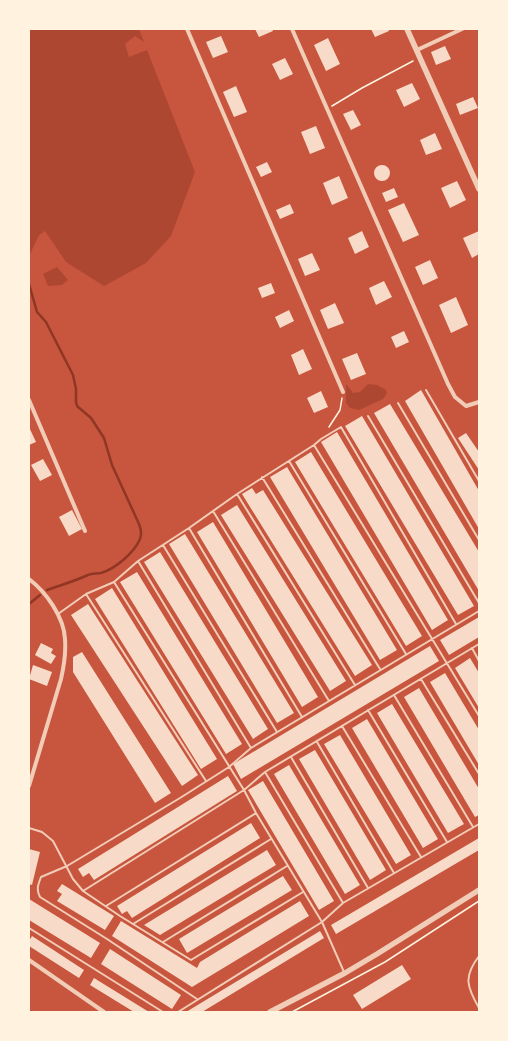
<svg xmlns="http://www.w3.org/2000/svg" width="508" height="1041" font-family="'Playfair Display',serif">
	<style>
		.green { fill: #ae4732 }
		.lines { fill: none; stroke-linecap: round; stroke-linejoin: round }
		.stream { stroke: #8f3625; stroke-width: 2.5 }
		.building { fill: #f7dbc8 }
		.path { stroke: #fff3e0; stroke-width: 1.5 }
		.service { stroke: #f1ccb7; stroke-width: 2 }
		.minor { stroke: #f1ccb7; stroke-width: 4 }
		.tertiary { stroke: #f1ccb7; stroke-width: 5.5 }
	</style>
	<rect width="100%" height="100%" fill="#c8553d"/>
	<path class="green" d="M29 29H139L144 42 135 36 125 44 129 57 147 50 195 172 171 236 146 263 104 286 66 262 45 231 39 235 29 256Z
		M57 267 68 280 62 285 48 286 43 274Z
		M346 384 353 393 360 392 368 384 377 385 386 390 387 393 383 399 359 410 350 408 346 403Z"/>
	<g class="lines">
		<path class="stream" d="M29 284 37 312 46 322 73 375 76 389V402L77 406 91 418 104 438 112 465 139 524C141 529 142 534 140 539 134 553 115 569 101 573 97 574 92 573 88 575 75 581 61 585 47 590
			M29 604 40 595"/>
	</g>
	<path class="building" d="M255 29H272L273 31 259 37Z
		M371 29H388L389 31 375 37Z
		M221 36 228 52 213 58 206 42Z
		M328 38 340 64 326 71 314 45Z
		M445 46 451 59 436 65 431 52Z
		M285 58 293 74 280 80 272 64Z
		M412 83 420 99 404 107 396 90Z
		M236 86 247 112 234 117 223 92Z
		M473 97 478 108 460 115 456 104Z
		M353 110 361 125 351 130 343 114Z
		M316 126 325 148 310 154 301 132Z
		M435 133 442 149 426 155 420 140Z
		M267 162 272 172 261 177 256 167Z
		M374 173a8 8 0 1 1 16 0a8 8 0 1 1-16 0Z
		M339 176 348 198 332 205 323 183Z
		M457 181 466 200 450 208 441 188Z
		M394 188 398 197 386 202 382 193Z
		M404 203 419 235 403 242 388 210Z
		M290 204 294 213 280 219 276 210Z
		M362 231 369 247 355 254 348 238Z
		M479 231V254L472 258 463 238Z
		M312 253 320 270 305 276 298 259Z
		M430 260 438 278 423 285 415 267Z
		M384 281 392 297 376 305 369 288Z
		M271 283 275 293 262 298 258 288Z
		M456 297 468 325 451 333 439 305Z
		M335 303 344 323 328 329 320 310Z
		M289 310 294 321 280 328 275 317Z
		M404 331 409 342 396 348 391 337Z
		M303 349 312 369 299 375 291 355Z
		M357 353 366 374 351 380 342 359Z
		M421 390 479 491V529L405 401Z
		M321 391 328 407 314 413 307 398Z
		M390 404 479 552V591L374 413Z
		M362 416 474 606 458 615 345 426Z
		M29 427 36 442 29 445Z
		M337 432 448 620 432 630 321 442Z
		M466 433 479 452V470L458 438Z
		M311 452 422 636 406 646 295 462Z
		M43 459 52 475 40 481 31 465Z
		M287 467 397 650 380 660 270 477Z
		M252 488 256 494 263 490 372 665 355 676 242 494Z
		M237 505 346 681 330 691 221 515Z
		M72 510 82 529 69 536 59 517Z
		M213 522 318 697 302 707 197 532Z
		M185 534 294 713 277 723 169 544Z
		M160 552 268 729 253 739 144 562Z
		M137 572 242 744 226 754 120 582Z
		M112 588 217 759 201 769 95 599Z
		M88 604 198 775 182 786 71 615Z
		M479 617V637L449 655 440 640Z
		M41 643 53 649 51 653 56 656 51 664 35 655Z
		M430 646 439 661 241 779 233 764Z
		M82 652 171 793 155 803 73 672V657Z
		M470 658 479 673V708L455 668Z
		M33 665 52 672 47 686 29 679Z
		M445 673 479 730V765L430 682Z
		M419 688 479 789V815L475 817 404 697Z
		M392 704 464 824 448 833 377 713Z
		M367 719 438 839 423 848 352 728Z
		M340 735 411 855 396 864 324 744Z
		M315 750 386 870 370 880 299 759Z
		M289 765 360 885 345 894 274 774Z
		M228 776 237 791 94 880 89 873 83 877 78 869Z
		M263 781 334 901 319 910 248 790Z
		M251 823 260 838 132 918 127 911 122 914 117 906Z
		M479 838V850L336 934 331 925Z
		M29 849 40 852 32 885 29 884Z
		M267 850 276 865 160 935 144 925Z
		M283 876 292 890 187 953 179 939Z
		M62 884 114 916 105 930 57 901 62 894 57 891Z
		M29 899 100 943 91 958 29 920Z
		M300 901 309 916 192 987 112 936 121 921 197 968 200 962Z
		M320 931 324 938 202 1012H186Z
		M32 936 84 970 79 978 29 946V941Z
		M110 949 181 995 172 1009 101 964Z
		M402 965 411 979 362 1009 353 995Z
		M94 978 149 1012H134L90 985Z"/>
	<g class="lines">
		<path class="path" d="M332 106 362 88 413 61
			M329 427 340 410 342 398
			M292 1012 385 962 479 901"/>
		<path class="service" d="M426 390 479 481
			M398 403 479 540
			M368 416 479 603
			M314 445 479 716
			M289 461 406 654
			M262 477 380 669
			M237 494 355 685
			M213 511 329 701
			M189 528 302 717
			M163 545 277 732
			M138 561 251 748
			M114 582 244 790 256 813 322 922 344 972
			M86 594 206 781
			M58 614 86 594 114 582 138 561 189 528 237 494 314 445 321 439 341 427 456 624
			M472 648 479 661
			M421 679 479 774
			M394 695 473 827
			M368 710 447 842
			M342 726 421 857
			M317 742 394 873
			M291 757 368 888
			M265 772 343 903
			M29 828 42 832 53 841 73 879 83 891 120 916 191 960 303 892
			M83 891 244 790 265 772 479 644
			M106 906 256 813
			M133 924 271 839
			M29 928 163 1012
			M163 942 287 866
			M479 956C463 977 467 987 479 1008
			M197 999 107 939 40 897C36 889 38 885 41 877L67 866 180 798 229 767 251 748 479 611
			M178 1012 322 922 343 903 479 824"/>
		<path class="minor" d="M187 29 343 392
			M292 29 448 384 455 397 466 406 479 402
			M417 50 462 29
			M29 400 85 531
			M29 579C46 592 64 617 65 639 66 652 64 666 61 679L29 786
			M29 960 104 1012"/>
		<path class="tertiary" d="M407 29 479 189
			M270 1012 345 973 377 954 479 890"/>
	</g>
	<rect width="508" height="1041" fill="none" stroke="#fff3e0" stroke-width="60"/>
</svg>
